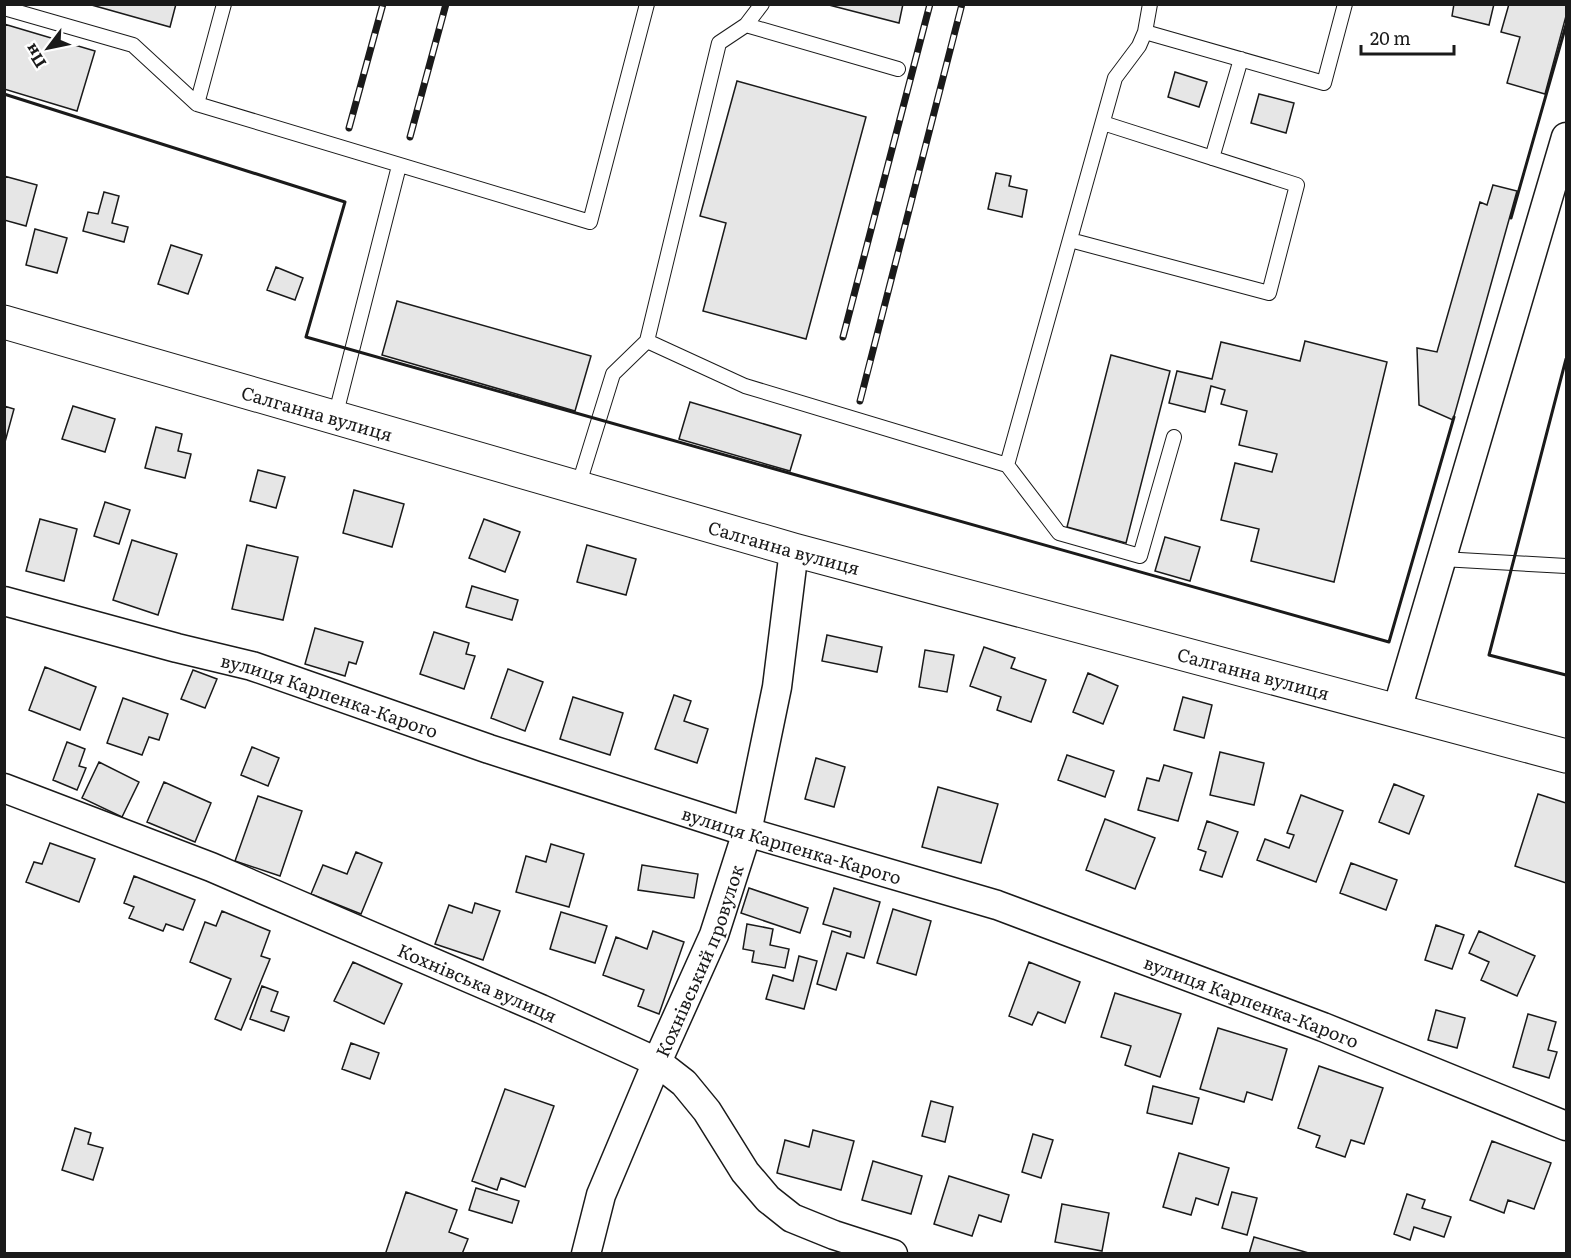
<svg xmlns="http://www.w3.org/2000/svg" width="1571" height="1258" font-family="Literata,serif">
	<style>
		.building { fill: #e6e6e6; stroke: #1a1a1a; stroke-width: 1.5 }
		.lines { fill: none; stroke-linecap: round; stroke-linejoin: round }
		.lane-casing { stroke: #1a1a1a; stroke-width: 16 }
		.street-casing { stroke: #1a1a1a; stroke-width: 31 }
		.secondary-casing { stroke: #1a1a1a; stroke-width: 35 }
		.lane { stroke: #fff; stroke-width: 14 }
		.street { stroke: #fff; stroke-width: 28 }
		.secondary { stroke: #fff; stroke-width: 33 }
		.rail-casing { stroke: #1a1a1a; stroke-width: 7 }
		.rail { stroke: #fff; stroke-width: 4.5; stroke-dasharray: 14; stroke-linecap: butt }
		.wall { stroke: #1a1a1a; stroke-width: 3 }
		.labels { text-anchor: middle; dominant-baseline: central; stroke-width: 4.5; stroke-linejoin: round; paint-order: stroke }
		.street-label { font-size: 18px; fill: #1a1a1a; stroke: #fff }
	</style>
	<rect width="100%" height="100%" fill="#fff"/>
	<path class="building" d="M88 4H176L170 27Z
		M825 4H903L899 23Z
		M1454 4H1494L1489 25 1452 16Z
		M1509 4H1566V16L1545 94 1507 83 1520 37 1501 32Z
		M4 24 95 51 77 111 4 89Z
		M1175 72 1207 82 1199 107 1168 97Z
		M737 81 866 117 806 339 703 311 726 223 700 216Z
		M1259 94 1294 103 1286 133 1251 123Z
		M996 173 1011 176 1009 186 1027 190 1022 217 988 209Z
		M4 176 37 185 26 226 4 220Z
		M1493 185 1517 191 1453 420 1419 405 1417 348 1437 352 1480 202 1487 205Z
		M104 192 119 196 112 223 128 227 124 242 83 231 88 212 98 214Z
		M35 229 67 238 57 273 26 265Z
		M171 245 202 255 188 294 158 284Z
		M276 267 303 278 295 300 267 290Z
		M397 301 591 356 575 411 382 355Z
		M1305 341 1387 362 1334 582 1251 561 1259 529 1221 520 1235 463 1272 472 1277 454 1239 445 1247 411 1221 404 1225 390 1211 386 1205 412 1169 403 1177 371 1212 379 1221 342 1300 361Z
		M1111 355 1170 371 1126 543 1067 527Z
		M690 402 801 435 790 471 679 439Z
		M4 406 14 409 5 442H4Z
		M73 406 115 419 105 452 62 439Z
		M156 427 182 434 178 451 191 454 185 478 145 468Z
		M258 470 285 477 276 508 250 501Z
		M354 490 404 504 392 547 343 533Z
		M105 502 130 510 119 544 94 536Z
		M40 519 77 529 64 581 26 571Z
		M484 519 520 532 505 572 469 558Z
		M1165 537 1200 547 1190 581 1155 571Z
		M132 540 177 554 158 615 113 600Z
		M247 545 298 557 283 620 232 609Z
		M587 545 636 559 626 595 577 582Z
		M472 586 518 600 512 620 466 607Z
		M315 628 363 642 356 664 349 662 345 676 305 664Z
		M434 632 469 643 466 654 475 656 464 689 420 674Z
		M827 635 882 647 877 672 822 661Z
		M984 647 1015 658 1011 668 1046 680 1031 722 997 710 1001 697 970 686Z
		M925 650 954 655 947 692 919 687Z
		M45 667 96 687 80 730 29 710Z
		M508 669 543 682 525 731 491 718Z
		M193 670 217 679 205 708 181 699Z
		M1088 673 1118 686 1103 724 1073 712Z
		M674 695 691 701 684 721 708 729 697 763 655 749Z
		M573 697 623 713 610 755 560 739Z
		M1183 697 1212 705 1204 738 1174 730Z
		M123 698 168 714 159 740 149 737 142 755 107 743Z
		M67 742 85 749 79 766 86 768 77 790 53 780Z
		M252 747 279 758 268 786 241 775Z
		M1220 752 1264 763 1254 805 1210 795Z
		M1067 755 1114 771 1105 797 1058 780Z
		M816 758 845 767 834 807 805 799Z
		M99 762 139 782 122 817 82 798Z
		M1164 765 1192 773 1178 821 1138 810 1147 778 1159 781Z
		M164 782 211 803 195 842 147 822Z
		M1394 784 1424 796 1409 834 1379 822Z
		M938 787 998 804 981 863 922 847Z
		M1538 794 1566 803V883L1515 866Z
		M1301 795 1343 811 1316 882 1257 860 1265 839 1289 848 1294 835 1287 833Z
		M258 796 302 811 280 876 235 861Z
		M1105 819 1155 838 1135 889 1086 870Z
		M1207 821 1238 832 1222 877 1200 870 1206 852 1198 849Z
		M50 843 95 859 79 902 26 882 34 862 42 864Z
		M551 844 584 854 569 907 516 892 526 856 546 862Z
		M356 852 382 863 361 914 311 894 323 865 347 874Z
		M1351 863 1397 880 1386 910 1340 893Z
		M642 865 698 874 694 898 638 890Z
		M134 876 195 900 183 930 166 924 163 931 129 918 134 907 124 903Z
		M749 888 808 908 800 933 741 913Z
		M834 888 880 902 864 958 847 953 836 990 817 984 832 931 850 937 851 932 823 924Z
		M475 903 500 911 483 960 435 944 449 905 472 913Z
		M893 909 931 921 916 975 877 963Z
		M222 911 270 931 261 956 270 959 241 1030 215 1019 231 979 190 962 205 922 216 926Z
		M561 912 607 926 595 963 550 949Z
		M747 924 773 929 770 945 789 949 785 968 752 962 754 951 743 949Z
		M1436 925 1464 935 1452 969 1425 960Z
		M653 931 684 942 659 1014 638 1006 644 990 603 975 616 937 647 949Z
		M1479 931 1535 956 1517 996 1481 980 1489 962 1469 953Z
		M799 956 817 961 804 1009 766 999 773 975 793 981Z
		M353 962 402 984 384 1024 334 1001Z
		M1029 962 1080 982 1065 1023 1038 1012 1032 1025 1009 1016Z
		M262 986 278 992 271 1011 289 1017 284 1031 250 1019Z
		M1115 993 1181 1014 1160 1077 1125 1065 1131 1046 1101 1037Z
		M1436 1010 1465 1018 1457 1048 1428 1040Z
		M1528 1014 1556 1022 1548 1050 1557 1052 1549 1078 1513 1067Z
		M1218 1028 1287 1049 1272 1100 1247 1092 1244 1102 1200 1089Z
		M351 1043 379 1053 370 1079 342 1069Z
		M1319 1066 1383 1088 1364 1144 1351 1140 1345 1157 1316 1147 1320 1136 1298 1128Z
		M1153 1086 1199 1098 1192 1124 1147 1113Z
		M505 1089 554 1106 525 1187 501 1178 497 1190 472 1181Z
		M931 1101 953 1107 945 1142 922 1136Z
		M75 1128 91 1133 88 1144 103 1148 93 1180 62 1170Z
		M813 1130 854 1141 841 1190 777 1173 785 1140 809 1147Z
		M1033 1134 1053 1140 1041 1178 1022 1172Z
		M1492 1141 1551 1163 1534 1209 1508 1200 1504 1213 1470 1200Z
		M1179 1153 1229 1168 1218 1205 1196 1198 1191 1215 1163 1207Z
		M873 1161 922 1176 911 1214 862 1200Z
		M949 1176 1009 1195 1001 1222 979 1215 972 1236 934 1224Z
		M476 1188 519 1201 512 1223 469 1210Z
		M406 1192 457 1210 449 1232 468 1239 462 1254H390L386 1252Z
		M1232 1192 1257 1198 1247 1235 1222 1228Z
		M1407 1194 1425 1200 1422 1208 1451 1217 1444 1237 1414 1227 1410 1240 1394 1234Z
		M1062 1204 1109 1213 1102 1251 1055 1242Z
		M1254 1237 1312 1254H1249Z"/>
	<g class="lines">
		<g class="lane-casing">
			<path id="lane" d="M4 8 133 45 197 104 224 4
				M746 25 898 69
				M1145 32 1324 83 1345 4
				M197 104 590 222 647 4
				M1212 158 1241 59
				M1070 240 1269 293 1297 185 1103 123
				M647 341 745 386 1007 465 1115 78 1139 46 1145 32 1150 4
				M335 417 399 166
				M1007 465 1059 533 1140 556 1174 437
				M578 487 613 374 647 341 719 43 746 25 762 4
				M1442 559 1566 566"/>
		</g>
		<g class="street-casing">
			<g id="street">
				<path id="s1" d="M4 601 177 648 252 666 489 749 747 832 997 905 1323 1027 1566 1126"/>
				<path d="M1397 710 1566 137"/>
				<path id="s2" d="M4 788 211 867 541 1009 657 1062 684 1083 707 1111 745 1172 768 1199 792 1218 834 1235 893 1254"/>
				<path id="s3" d="M586 1254 601 1195 657 1062 714 935 747 832 777 687 794 550"/>
			</g>
		</g>
		<g class="secondary-casing">
			<g id="secondary">
				<path id="s4" d="M4 322 794 550 1566 756"/>
			</g>
		</g>
		<use href="#lane" class="lane"/>
		<use href="#street" class="street"/>
		<use href="#secondary" class="secondary"/>
		<g class="rail-casing">
			<path id="rail" d="M349 128 383 4
				M410 137 446 4
				M843 337 930 4
				M860 401 962 4"/>
		</g>
		<use href="#rail" class="rail"/>
		<path class="wall" d="M4 94 345 202 306 337 1389 642 1454 417
			M1511 218 1566 25
			M1566 359 1489 655 1566 675"/>
	</g>
	<g class="labels">
		<g class="street-label">
			<text stroke="none"><textPath href="#s4" startOffset="326">Салганна вулиця</textPath></text>
			<text stroke="none"><textPath href="#s4" startOffset="812">Салганна вулиця</textPath></text>
			<text stroke="none"><textPath href="#s4" startOffset="1298">Салганна вулиця</textPath></text>
			<text stroke="none"><textPath href="#s1" startOffset="339">вулиця Карпенка-Карого</textPath></text>
			<text stroke="none"><textPath href="#s1" startOffset="825">вулиця Карпенка-Карого</textPath></text>
			<text stroke="none"><textPath href="#s3" startOffset="315">Кохнівський провулок</textPath></text>
			<text stroke="none"><textPath href="#s2" startOffset="512">Кохнівська вулиця</textPath></text>
			<text stroke="none"><textPath href="#s1" startOffset="1311">вулиця Карпенка-Карого</textPath></text>
		</g>
	</g>
	<rect width="1571" height="1258" fill="none" stroke="#1a1a1a" stroke-width="12"/>
	<g transform="translate(48 48) rotate(238)" stroke="#ffffff" stroke-width="4.5" paint-order="stroke">
	<path d="M0-4.5L10 22L0 15L-10 22Z" fill="#1a1a1a"/>
	<text y="-9" font-size="16" font-weight="bold" text-anchor="middle" fill="#1a1a1a">Пн</text>
	</g>
	<path d="M1361 45v9h93v-9" fill="none" stroke="#1a1a1a" stroke-width="3"/>
	<text x="1370" y="45" font-size="18" fill="#1a1a1a" stroke="#ffffff" stroke-width="4.5" paint-order="stroke">20 m</text>
</svg>
